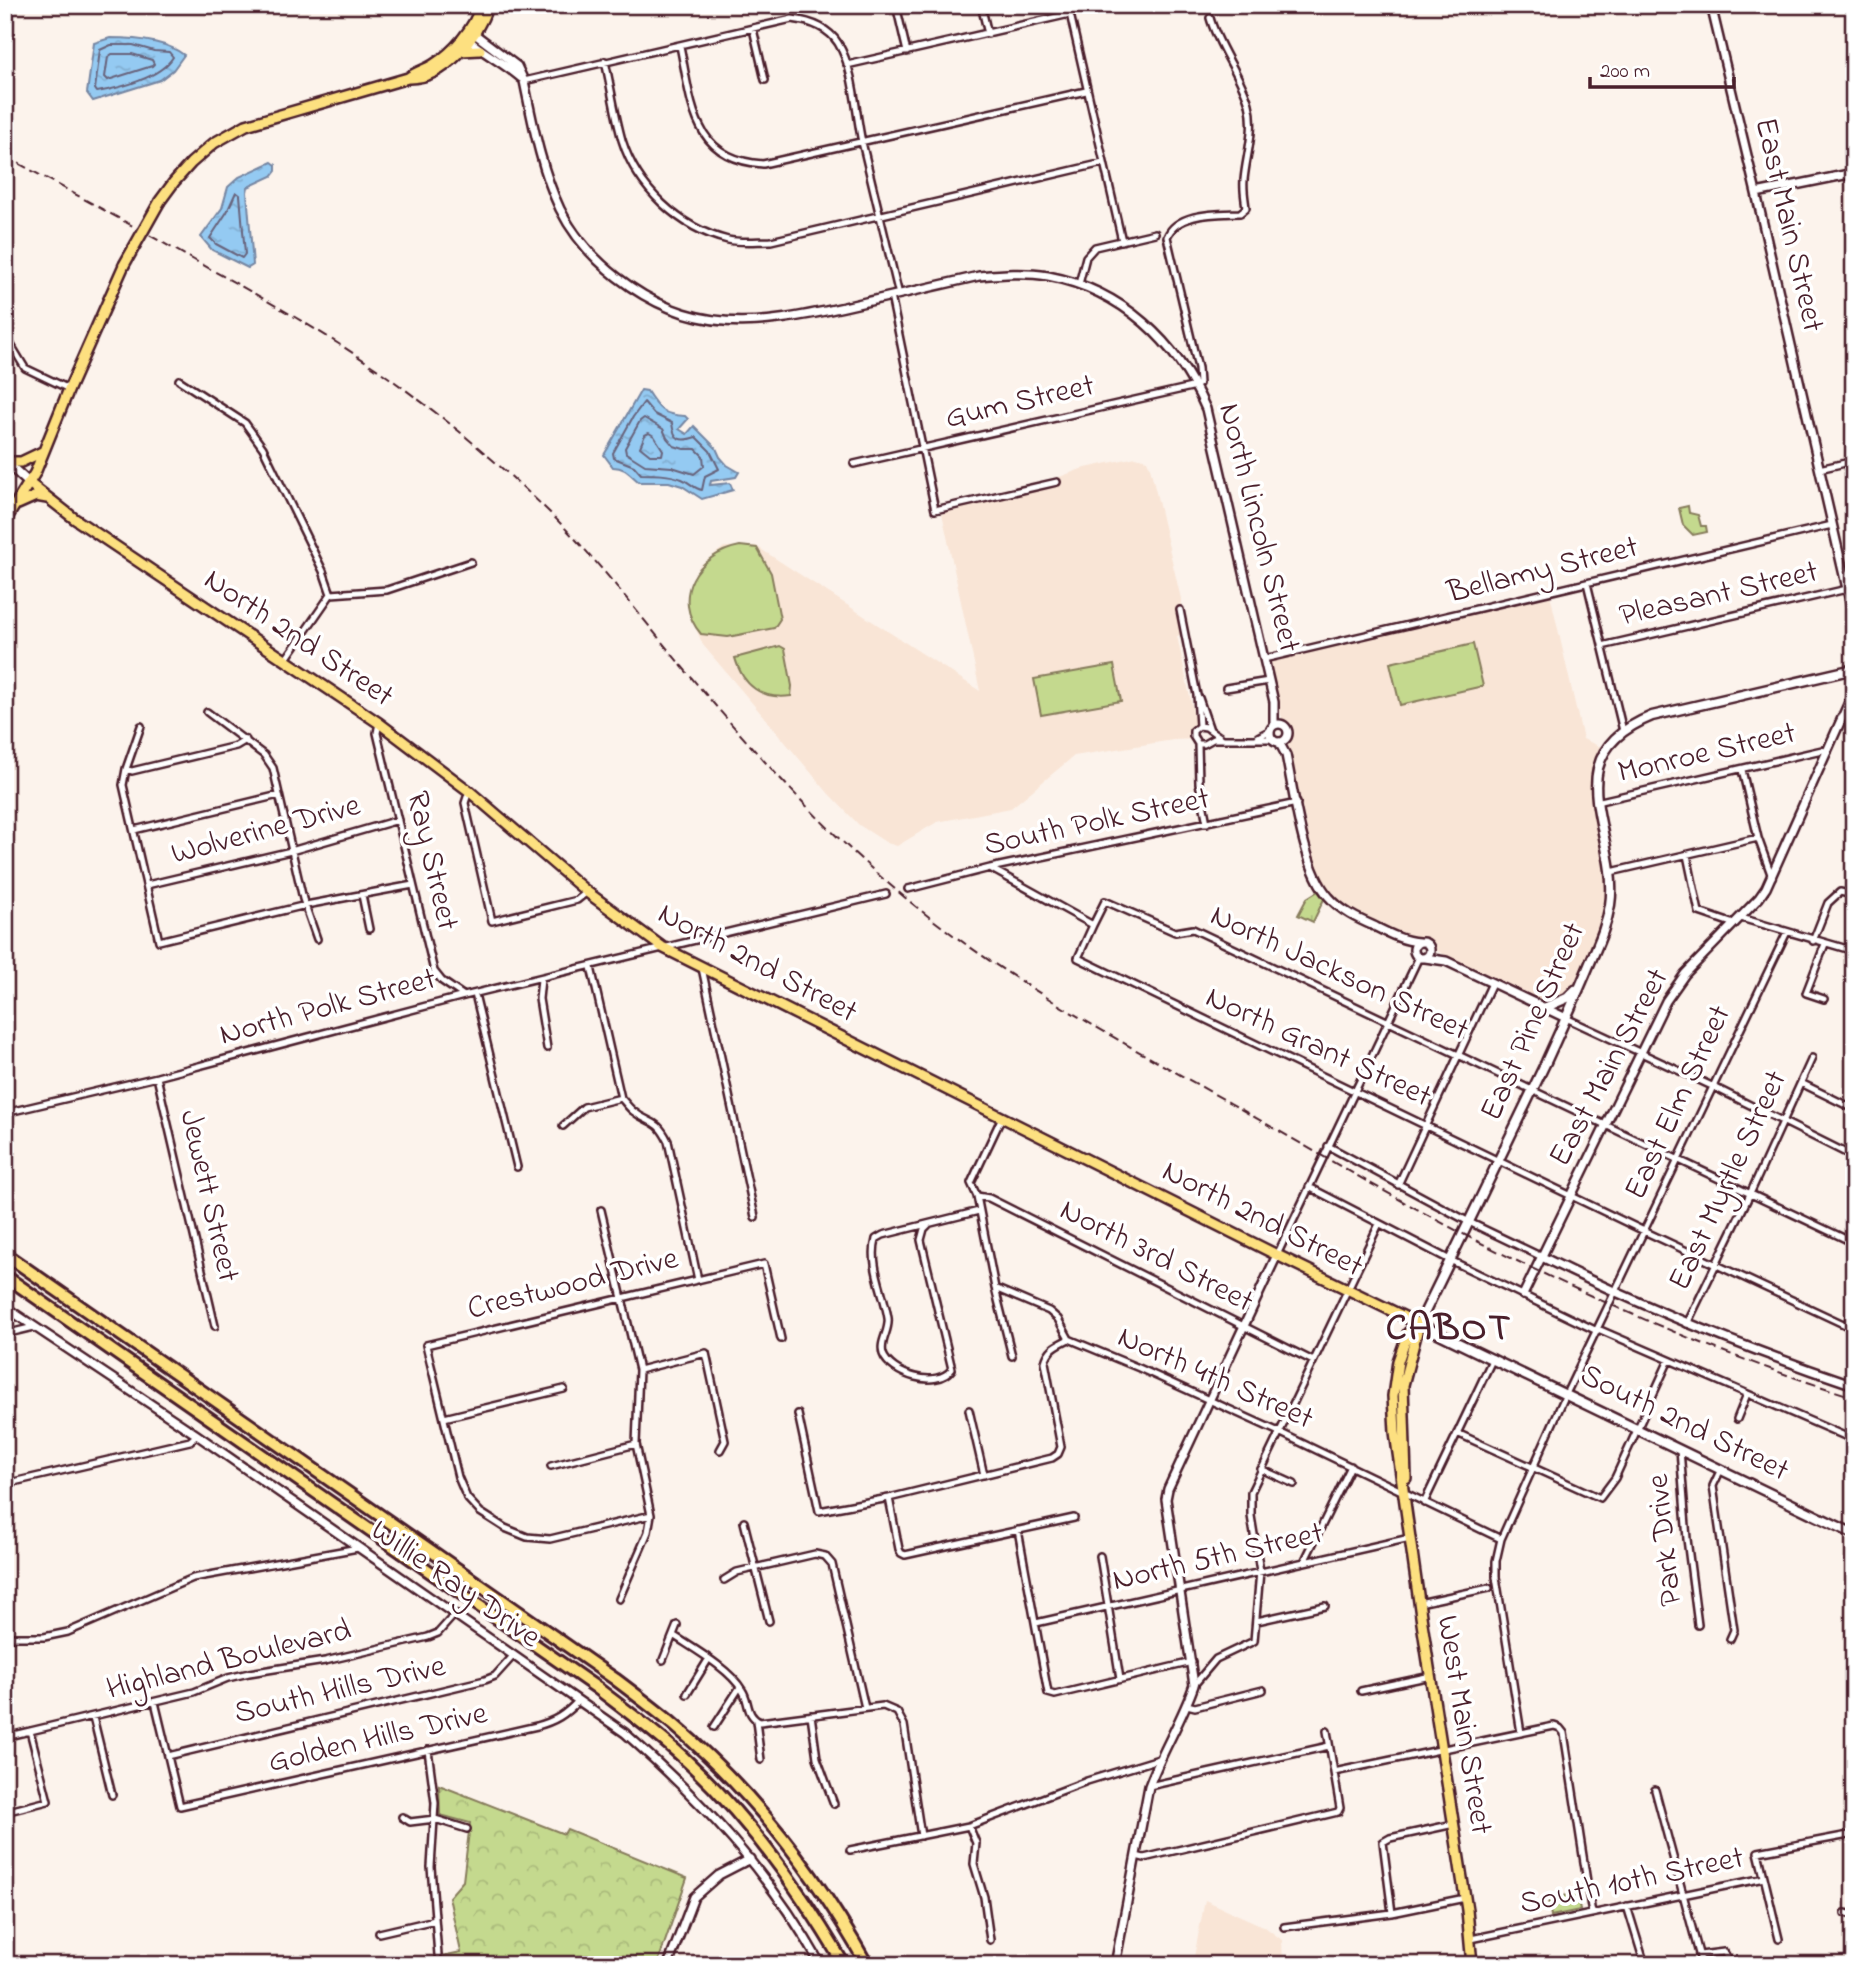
<svg xmlns="http://www.w3.org/2000/svg" width="1859" height="1970" font-family="'Indie Flower',sans-serif">
	<style>
		.built { fill: #f9e5d6 }
		.green { fill: #c4d98e; stroke: #877c5c; stroke-width: 2 }
		.forest { fill: url(#forest-crowns); stroke: #877c5c; stroke-width: 2 }
		.park { fill: url(#park-tufts); stroke: #877c5c; stroke-width: 2 }
		.water { fill: url(#water-ripples); stroke: #7686a2; stroke-width: 2 }
		.lines { fill: none; stroke-linecap: round; stroke-linejoin: round }
		.shore { stroke: #68637b; stroke-width: 2 }
		.minor-casing { stroke: #4a1f2b; stroke-width: 10 }
		.tertiary-casing { stroke: #4a1f2b; stroke-width: 12 }
		.secondary-casing { stroke: #4a1f2b; stroke-width: 13 }
		.primary-casing { stroke: #4a1f2b; stroke-width: 14 }
		.motorway-casing { stroke: #4a1f2b; stroke-width: 16 }
		.minor { stroke: #fff; stroke-width: 5 }
		.tertiary { stroke: #fff; stroke-width: 7 }
		.secondary { stroke: #fff; stroke-width: 8 }
		.primary { stroke: #fde080; stroke-width: 9 }
		.motorway { stroke: #fde080; stroke-width: 10 }
		.rail { stroke: #4a1f2b; stroke-width: 2; stroke-dasharray: 10 5; stroke-linecap: butt }
		.primary-bridge-casing { stroke: #4a1f2b; stroke-width: 14; stroke-linecap: butt }
		.primary-bridge { stroke: #fde080; stroke-width: 9 }
		.labels { text-anchor: middle; dominant-baseline: central; stroke-width: 7; stroke-linejoin: round; paint-order: stroke }
		.street-label { font-size: 32px; fill: #4a1f2b; stroke: #fff }
		.district-label { font-size: 38px; font-weight: bold; letter-spacing: 2px; fill: #4a1f2b; stroke: #fff }
	</style>
	<defs>
		<pattern id="forest-crowns" width="20" height="18" patternUnits="userSpaceOnUse" patternTransform="scale(1.75)"><rect width="20" height="18" fill="#c4d98e"/><path d="M2 6a3 3 0 1 1 6 0M12 15a3 3 0 1 1 6 0" fill="none" stroke="#aaba7b"/></pattern>
		<pattern id="park-tufts" width="24" height="20" patternUnits="userSpaceOnUse" patternTransform="scale(1.75)"><rect width="24" height="20" fill="#c4d98e"/><path d="M3 7l-1-3M5 7V3M7 7l1-3M15 17l-1-3M17 17v-4M19 17l1-3" fill="none" stroke="#aaba7b"/></pattern>
		<pattern id="water-ripples" width="26" height="14" patternUnits="userSpaceOnUse" patternTransform="scale(1.75)"><rect width="26" height="14" fill="#94caf2"/><path d="M2 4q2-2 4 0t4 0M15 11q2-2 4 0t4 0" fill="none" stroke="#81add0"/></pattern>
	</defs>
	<rect width="100%" height="100%" fill="#fcf3ec"/>
	<filter id="ink" filterUnits="userSpaceOnUse"><feTurbulence type="fractalNoise" baseFrequency=".0143" numOctaves="2"/><feDisplacementMap in="SourceGraphic" scale="14" xChannelSelector="R" yChannelSelector="G"/><feConvolveMatrix kernelMatrix="1 2 1 2 8 2 1 2 1" color-interpolation-filters="sRGB"/></filter>
	<g filter="url(#ink)">
		<path class="built" d="M1136 457 1147 460 1150 467 1189 633 1177 636 1195 721 1196 739 1173 740 1074 756 1011 808 937 822 897 846 887 843 859 825 829 794 703 645 690 615 688 593 699 566 724 547 756 546 980 691 942 513 1055 485 1054 479 1081 469Z
			M1550 594 1583 739 1603 748 1596 763 1592 783 1593 803 1607 870V904L1604 921 1572 990 1567 996 1552 1002 1537 999 1354 911 1337 899 1323 882 1315 863 1270 666 1272 660Z
			M1205 1900 1265 1927 1282 1940 1283 1965H1214L1194 1957Z"/>
		<path class="green" d="M740 546 757 548 771 573 780 619 774 628 728 637 701 634C670 597 697 554 740 546Z
			M1473 644 1483 686 1400 705 1390 663Z
			M780 646 785 649 792 686 791 696C762 700 743 686 735 658Z
			M1114 665 1121 701 1041 715 1034 679Z"/>
		<path class="forest" d="M439 1785 564 1834 567 1829 687 1878 657 1965H400L461 1952 449 1897 463 1881 470 1823 440 1815Z"/>
		<path class="park" d="M1688 506 1689 513 1698 515 1701 526H1706L1707 532 1693 535 1683 525 1679 508Z
			M1318 891 1324 899 1313 922 1298 915 1307 898Z
			M1577 1893 1580 1910 1551 1916 1548 1899Z"/>
		<path class="water" d="M110 38C134 38 165 40 184 55L173 70 160 80 93 101 87 93 94 43Z
			M272 162 276 165V171L272 176 248 187 247 192 253 265 248 268 212 250 201 237 222 208 228 187 239 177Z
			M641 390 647 391C659 410 663 415 685 416L688 419 679 429 687 434 694 426 716 448 720 457 727 465 739 472 736 477 711 481 710 485 730 483 733 490 702 499 682 486 669 482H639C630 475 626 467 613 467L604 455Z"/>
		<g class="lines">
			<path class="shore" d="M111 45H133L154 51 169 52 173 57C160 78 120 88 97 92L95 89 100 50Z
				M112 54H132L152 60 154 64 152 66 108 80 105 77 108 57Z
				M236 192 240 195 245 254 242 258 216 244 210 238 227 212Z
				M644 402 654 414 672 423C674 441 681 442 696 437L710 451 719 469 705 476 702 490C694 489 690 482 682 479 669 474 654 474 641 474L634 466 614 458 613 453 633 417Z
				M644 418 663 429 667 438 674 446 684 449H696L703 456 704 466 694 474 672 467 645 465 626 453 625 448 640 421Z
				M649 433 654 436 663 450 662 455H650L640 447 645 435Z"/>
			<g class="minor-casing">
				<path id="minor" d="M896 5 907 52
					M981 5 988 34
					M1068 5 1122 241
					M753 29 765 80
					M680 46C692 102 691 159 763 164L1086 91
					M605 61C611 88 615 115 622 140 637 188 679 228 728 240 741 243 757 241 771 241L1103 163
					M847 65 1070 14
					M524 81 792 19C809 21 827 26 838 43 855 71 855 111 862 142 874 193 887 244 899 295
					M1079 284 1086 257 1095 247 1155 233
					M891 296 935 510 1057 482
					M5 335 25 368 69 389
					M179 380 245 423 263 448 323 571 331 594 286 659
					M854 464 1196 386 1199 384 1198 368 1167 237C1177 212 1217 214 1240 213L1246 208C1245 199 1243 190 1244 180 1246 156 1256 129 1249 104 1241 75 1219 49 1210 18
					M1819 469 1854 461
					M1587 583 1623 731
					M331 594 387 590 471 562
					M1180 610 1197 695 1199 726 1193 731V736L1198 744 1199 783 1207 823
					M1602 646 1847 589
					M1264 659 1832 525
					M1226 688 1269 681
					M1199 698 1210 730
					M207 712 264 755 273 768 303 899 317 939
					M379 723 377 733 434 971 442 981 464 996
					M141 726 126 769 123 785 159 941 306 905 413 885
					M1199 726 1206 727 1223 739
					M1258 737 1271 730
					M1198 744H1204L1213 739H1273
					M126 769 132 771 236 746 246 740
					M1742 770 1758 838 1772 877
					M469 791 465 803 492 921 577 900 587 892
					M1596 802 1822 750 1828 752
					M134 830 279 795
					M1687 855 1699 912 1734 924
					M990 868 1093 925 1105 901 1175 932 1193 929 1854 1243
					M1611 872 1758 838
					M147 885 291 851 398 820
					M908 889 990 868 1297 803
					M362 895 369 929
					M1741 918 1854 951
					M1093 925 1078 958 1644 1231 1854 1329
					M1813 941 1828 903 1840 892 1854 895
					M591 967 621 1098C625 1102 629 1108 633 1111 650 1125 656 1117 668 1141L698 1280
					M702 968 755 1217
					M541 979 539 999 547 1048
					M475 994 517 1167
					M1824 999 1806 993 1825 944
					M1566 1018 1714 1087 1854 1157
					M157 1077 215 1326
					M1801 1083 1854 1109
					M5 1113 157 1077 464 996 886 894
					M1002 1117 971 1183 977 1196 995 1288 1012 1356
					M563 1126 584 1107 621 1098
					M1328 1146 1469 1222 1542 1257
					M1398 1185 1492 983
					M1309 1187 1450 1260 1597 1331
					M977 1196 989 1198 1313 1361
					M601 1210 639 1370 636 1444 651 1515 550 1539 527 1537 505 1528 480 1512 467 1498 458 1477 426 1345 764 1264 781 1339
					M928 1225 924 1229 921 1240 952 1369C937 1390 890 1374 883 1354 879 1341 890 1331 888 1318 884 1292 869 1265 876 1239L883 1235 979 1211
					M1277 1255 1419 957
					M995 1288 1049 1311 1058 1319 1069 1339 1139 1368 1279 1432 1501 1539 1566 1394 1787 932
					M1687 1324 1750 1194 1812 1058
					M1846 1325 1854 1310
					M1598 1329 1854 1440
					M5 1334 34 1327
					M639 1370 706 1353 725 1441 720 1450
					M969 1410 984 1475
					M798 1414 819 1511 889 1498 1052 1458 1058 1454 1061 1447 1045 1362C1049 1348 1057 1345 1069 1339
					M444 1418 564 1389
					M1737 1419 1747 1394
					M1457 1433 1600 1498 1615 1478 1669 1360
					M1680 1450 1687 1539 1698 1625
					M551 1466 636 1444
					M1261 1469 1294 1484
					M1721 1469 1713 1486 1734 1630 1730 1639
					M5 1484 190 1441 197 1435
					M889 1498 899 1549 901 1553 905 1555 1074 1518
					M1424 1503 1493 1358
					M744 1522 769 1621
					M1018 1530 1048 1693 1055 1695 1192 1662
					M1501 1539 1496 1561V1577L1521 1733
					M1100 1556 1120 1679
					M1304 1562 1351 1466
					M724 1580 737 1572 815 1554 825 1556 832 1564 865 1708
					M619 1599 648 1532 651 1515
					M1419 1603 1489 1588
					M1257 1621 1325 1606
					M1036 1623 1410 1538
					M673 1635C694 1649 730 1669 742 1690 750 1701 745 1715 760 1722L883 1706 897 1712 904 1725 921 1836
					M5 1637H44L68 1632 193 1578 358 1548
					M663 1660 677 1625
					M1194 1685 1216 1659 1254 1641 1260 1571 1251 1516V1492L1379 1224
					M1361 1691 1431 1676
					M687 1694 708 1660
					M155 1702 180 1806 537 1726C555 1721 565 1715 578 1701
					M1187 1705 1195 1707 1263 1690
					M811 1715 817 1758 834 1804
					M93 1717 112 1795
					M756 1721 761 1760
					M714 1727 740 1687
					M5 1737 194 1692 228 1678 249 1673 325 1661 428 1637 438 1633 455 1614
					M428 1750 435 1803 431 1867 438 1955
					M168 1756 485 1680 495 1676 514 1655
					M1334 1772 1554 1726 1560 1728 1564 1733 1592 1914
					M1149 1786 1329 1746
					M1655 1790 1702 1965
					M5 1812 48 1801 30 1731
					M402 1817 410 1822 435 1819 467 1829
					M969 1826 976 1843 974 1864 984 1897 990 1940
					M850 1850 969 1826 1087 1781 1159 1759
					M1136 1856 1144 1858 1338 1812 1340 1808 1327 1731
					M1627 1906 1645 1965
					M1392 1913 1383 1842 1390 1838 1454 1824
					M1845 1913 1854 1915
					M1284 1927 1392 1913 1465 1898
					M379 1933 435 1920
					M1471 1939 1764 1878
					M1779 1939 1758 1852 1854 1834
					M1700 1955 1724 1952 1728 1959 1724 1963 1717 1965"/>
			</g>
			<g class="tertiary-casing">
				<path id="tertiary" d="M1711 5 1756 193 1854 619
					M472 32 517 66 524 81C533 124 541 169 560 209 573 235 594 259 617 277 693 336 757 326 844 307 889 297 934 286 979 276 1002 274 1025 272 1048 276 1122 290 1177 342 1206 409L1274 702V725
					M466 38C483 53 504 63 521 78
					M1756 193 1854 173
					M1270 733a9 9 0 1 1 18 0a9 9 0 1 1-18 0Z
					M1279 742 1286 755C1294 793 1303 869 1329 897 1341 911 1358 919 1374 926 1388 933 1403 941 1419 942
					M1414 950a8 8 0 1 1 16 0a8 8 0 1 1-16 0Z
					M1425 958 1446 961 1566 1018
					M1542 1257C1643 1307 1747 1349 1854 1385
					M1523 1295 1666 1001 1685 974 1759 898 1766 888 1854 691
					M5 1307 197 1435 625 1733C704 1803 769 1872 821 1965
					M668 1965 694 1897 719 1875 750 1859
					M1115 1965 1149 1786C1162 1751 1182 1720 1194 1685L1166 1499 1168 1489 1277 1255"/>
			</g>
			<g class="secondary-casing">
				<path id="secondary" d="M5 461 29 483
					M1854 669 1652 716C1550 757 1621 834 1610 905 1606 929 1596 948 1587 970 1574 1001 1560 1031 1546 1062 1504 1149 1462 1237 1419 1324L1854 1534
					M1544 1008 1567 998 1575 990"/>
			</g>
			<g class="primary-casing">
				<path id="primary" d="M461 51 480 50
					M408 78C416 72 425 70 433 65 453 53 475 28 481 5
					M160 201 174 182 191 163 214 143 246 125 408 78C446 79 477 37 488 5
					M6 462H21L42 452
					M29 483 75 519 379 723 469 791 587 892 662 947 1277 1255 1419 1324
					M18 504 36 496 47 498
					M5 521 35 473 69 389 124 265
					M1419 1324 1408 1333 1398 1361 1393 1396 1395 1432 1422 1623 1467 1910 1472 1965
					M1406 1478 1403 1385 1419 1324"/>
			</g>
			<g class="motorway-casing">
				<path id="motorway" d="M5 1254 615 1679C635 1694 655 1709 674 1725 753 1792 817 1875 867 1965
					M5 1276 597 1688C628 1712 660 1735 688 1762 751 1821 801 1891 844 1965"/>
			</g>
			<use href="#minor" class="minor"/>
			<use href="#tertiary" class="tertiary"/>
			<use href="#secondary" class="secondary"/>
			<use href="#primary" class="primary"/>
			<use href="#motorway" class="motorway"/>
			<path class="rail" d="M5 156C68 190 131 225 194 260 270 302 346 344 415 397 460 430 503 468 544 507 596 557 639 615 685 670 751 748 818 824 896 890 997 976 1116 1038 1230 1103 1309 1148 1387 1194 1467 1236 1591 1299 1721 1356 1854 1397"/>
			<g class="primary-bridge-casing">
				<path id="primary-bridge" d="M124 265 160 201"/>
			</g>
			<use href="#primary-bridge" class="primary-bridge"/>
		</g>
	</g>
	<g class="labels">
		<g class="street-label">
			<text transform="translate(1788 225) rotate(77)">East Main Street</text>
			<text transform="translate(1020 403) rotate(-13)">Gum Street</text>
			<text transform="translate(1258 528) rotate(76)">North Lincoln Street</text>
			<text transform="translate(1543 571) rotate(-14)">Bellamy Street</text>
			<text transform="translate(1719 595) rotate(-13)">Pleasant Street</text>
			<text transform="translate(298 639) rotate(34)">North 2nd Street</text>
			<text transform="translate(1707 754) rotate(-13)">Monroe Street</text>
			<text transform="translate(1097 823) rotate(-12)">South Polk Street</text>
			<text transform="translate(266 831) rotate(-15)">Wolverine Drive</text>
			<text transform="translate(431 861) rotate(77)">Ray Street</text>
			<text transform="translate(757 964) rotate(28)">North 2nd Street</text>
			<text transform="translate(1339 974) rotate(25)">North Jackson Street</text>
			<text transform="translate(328 1008) rotate(-15)">North Polk Street</text>
			<text transform="translate(1534 1022) rotate(-66)">East Pine Street</text>
			<text transform="translate(1318 1048) rotate(25)">North Grant Street</text>
			<text transform="translate(1610 1068) rotate(-62)">East Main Street</text>
			<text transform="translate(1679 1103) rotate(-65)">East Elm Street</text>
			<text transform="translate(1729 1181) rotate(-65)">East Myrtle Street</text>
			<text transform="translate(208 1196) rotate(77)">Jewett Street</text>
			<text transform="translate(1262 1220) rotate(27)">North 2nd Street</text>
			<text transform="translate(1156 1257) rotate(27)">North 3rd Street</text>
			<text transform="translate(573 1285) rotate(-14)">Crestwood Drive</text>
			<text transform="translate(1215 1379) rotate(24)">North 4th Street</text>
			<text transform="translate(1684 1424) rotate(26)">South 2nd Street</text>
			<text transform="translate(1666 1540) rotate(-96)">Park Drive</text>
			<text transform="translate(1218 1558) rotate(-13)">North 5th Street</text>
			<text transform="translate(455 1585) rotate(35)">Willie Ray Drive</text>
			<text transform="translate(229 1661) rotate(-14)">Highland Boulevard</text>
			<text transform="translate(340 1691) rotate(-13)">South Hills Drive</text>
			<text transform="translate(1463 1725) rotate(81)">West Main Street</text>
			<text transform="translate(378 1739) rotate(-13)">Golden Hills Drive</text>
			<text transform="translate(1632 1882) rotate(-12)">South 10th Street</text>
		</g>
		<g class="district-label">
			<text x="1449" y="1330">CABOT</text>
		</g>
	</g>
	<rect width="1859" height="1970" fill="none" stroke="#fff" stroke-width="28"/>
	<rect x="14" y="14" width="1831" height="1942" fill="none" stroke="#4a1f2b" stroke-width="2.5" filter="url(#ink)"/>
	<path d="M1590 77v10h144v-10" fill="none" stroke="#4a1f2b" stroke-width="3.5"/>
	<text x="1600" y="77" font-size="21" fill="#4a1f2b" stroke="#ffffff" stroke-width="5" paint-order="stroke">200 m</text>
</svg>
